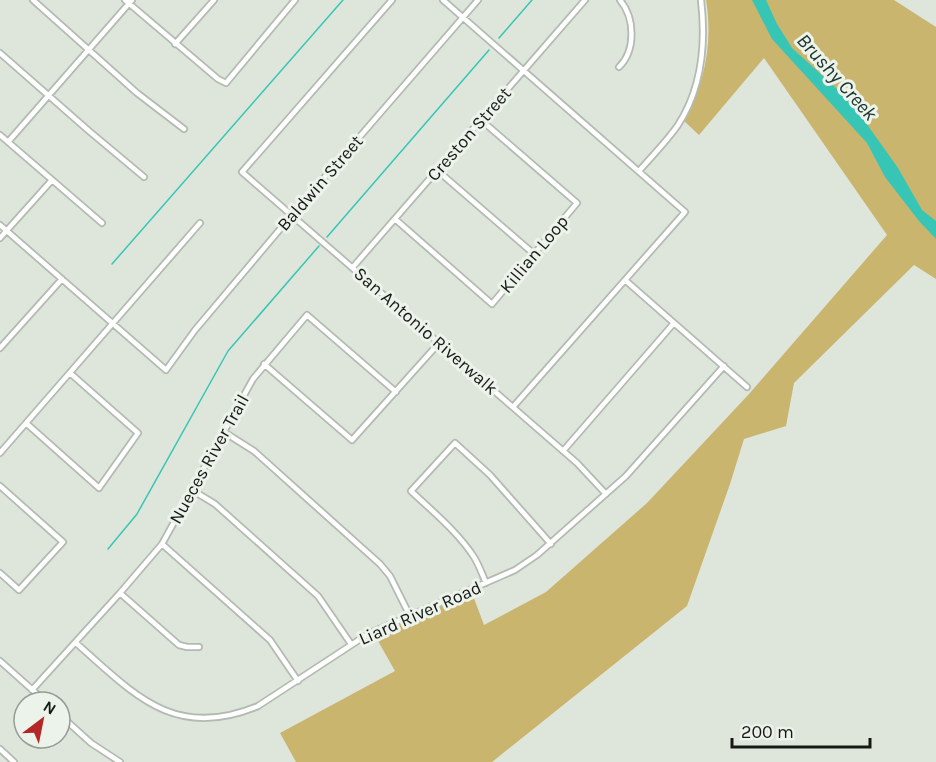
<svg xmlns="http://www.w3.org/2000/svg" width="936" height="762" font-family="Karla,sans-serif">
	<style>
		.green { fill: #cab56e }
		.water { fill: #37c5b5 }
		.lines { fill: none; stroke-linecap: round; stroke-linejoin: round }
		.stream { stroke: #37c5b5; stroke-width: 1.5 }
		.minor-casing { stroke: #b3bab1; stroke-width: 8 }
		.minor { stroke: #fff; stroke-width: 4.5 }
		.labels { text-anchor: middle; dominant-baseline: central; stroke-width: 6; stroke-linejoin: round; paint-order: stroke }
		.street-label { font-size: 18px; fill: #161815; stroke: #ecf3ea }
		.water-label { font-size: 20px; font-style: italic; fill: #1b322e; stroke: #ecf3ea }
	</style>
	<rect width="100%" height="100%" fill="#dee6dc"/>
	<path class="green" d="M706 0H894L936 27V279L914 265 794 383 786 426 744 439 730 484 687 606 492 762H296L280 733 395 671 374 634 472 593 484 625 546 592 647 503 749 394 887 235 764 58 699 135 684 121C705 83 713 43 706 0Z"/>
	<path class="water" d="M752 0H766L777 24 792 48 836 88 856 109 898 168 922 210 936 221V239L919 221 885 177 867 143 772 39Z"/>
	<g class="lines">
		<path class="stream" d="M499 38 532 0
			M327 237 489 50
			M112 264 343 0
			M108 549 137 514 228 351 319 246"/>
		<g class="minor-casing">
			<path id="minor" d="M33 0 137 93 184 129
				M125 0 218 79 226 83 295 0
				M392 0 242 172 577 463 606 494
				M443 0 685 212 513 407
				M175 44 214 0
				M0 53 89 131 144 177
				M619 67C636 50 635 18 620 0
				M0 135 102 223
				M8 142 132 0
				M438 171 534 254
				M639 171C652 156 667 141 678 125 702 88 706 43 701 0
				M395 219 492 304 577 203 481 120
				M0 225 166 370 195 330 292 215 478 0
				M0 238 52 180
				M353 267 585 0
				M625 280 747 387
				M0 348 62 279
				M264 364 352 440 439 343
				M26 423 99 488 138 433 70 373
				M224 432 254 451 380 564 390 576 410 616
				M563 451 674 323
				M0 453 200 223
				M0 486 63 542 19 590 0 573
				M192 490 215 504 318 596 351 644
				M162 544 270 640 298 681
				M486 583C482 574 479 565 474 557 458 532 432 511 411 491L455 443 490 475 551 544
				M120 593 179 645 187 647H199
				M76 643C134 694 174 741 258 706L368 634 515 570 537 555 626 476 724 366
				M0 661 46 702
				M32 690 120 593 162 544 253 379 307 315 396 392
				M60 715 91 743 120 762
				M0 749 14 762"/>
		</g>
		<use href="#minor" class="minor"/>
	</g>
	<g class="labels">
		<g class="street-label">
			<text transform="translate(469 134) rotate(-49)">Creston Street</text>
			<text transform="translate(320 183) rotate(-49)">Baldwin Street</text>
			<text transform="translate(534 254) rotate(-50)">Killian Loop</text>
			<text transform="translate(426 331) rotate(41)">San Antonio Riverwalk</text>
			<text transform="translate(209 459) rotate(-61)">Nueces River Trail</text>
			<text transform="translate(420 613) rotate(-24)">Liard River Road</text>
		</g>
		<g class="water-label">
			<text transform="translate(837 77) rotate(48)">Brushy Creek</text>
		</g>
	</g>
	<g transform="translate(42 720) rotate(32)"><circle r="28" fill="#ecf3ea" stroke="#969b95" stroke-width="1.5"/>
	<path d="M0-4.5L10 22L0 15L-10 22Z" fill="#b52627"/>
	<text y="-9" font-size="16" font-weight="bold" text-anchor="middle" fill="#161815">N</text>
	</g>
	<path d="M732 738v9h138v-9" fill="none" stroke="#161815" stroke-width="3"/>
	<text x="741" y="738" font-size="18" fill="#161815" stroke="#ecf3ea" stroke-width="4.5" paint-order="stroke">200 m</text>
</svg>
